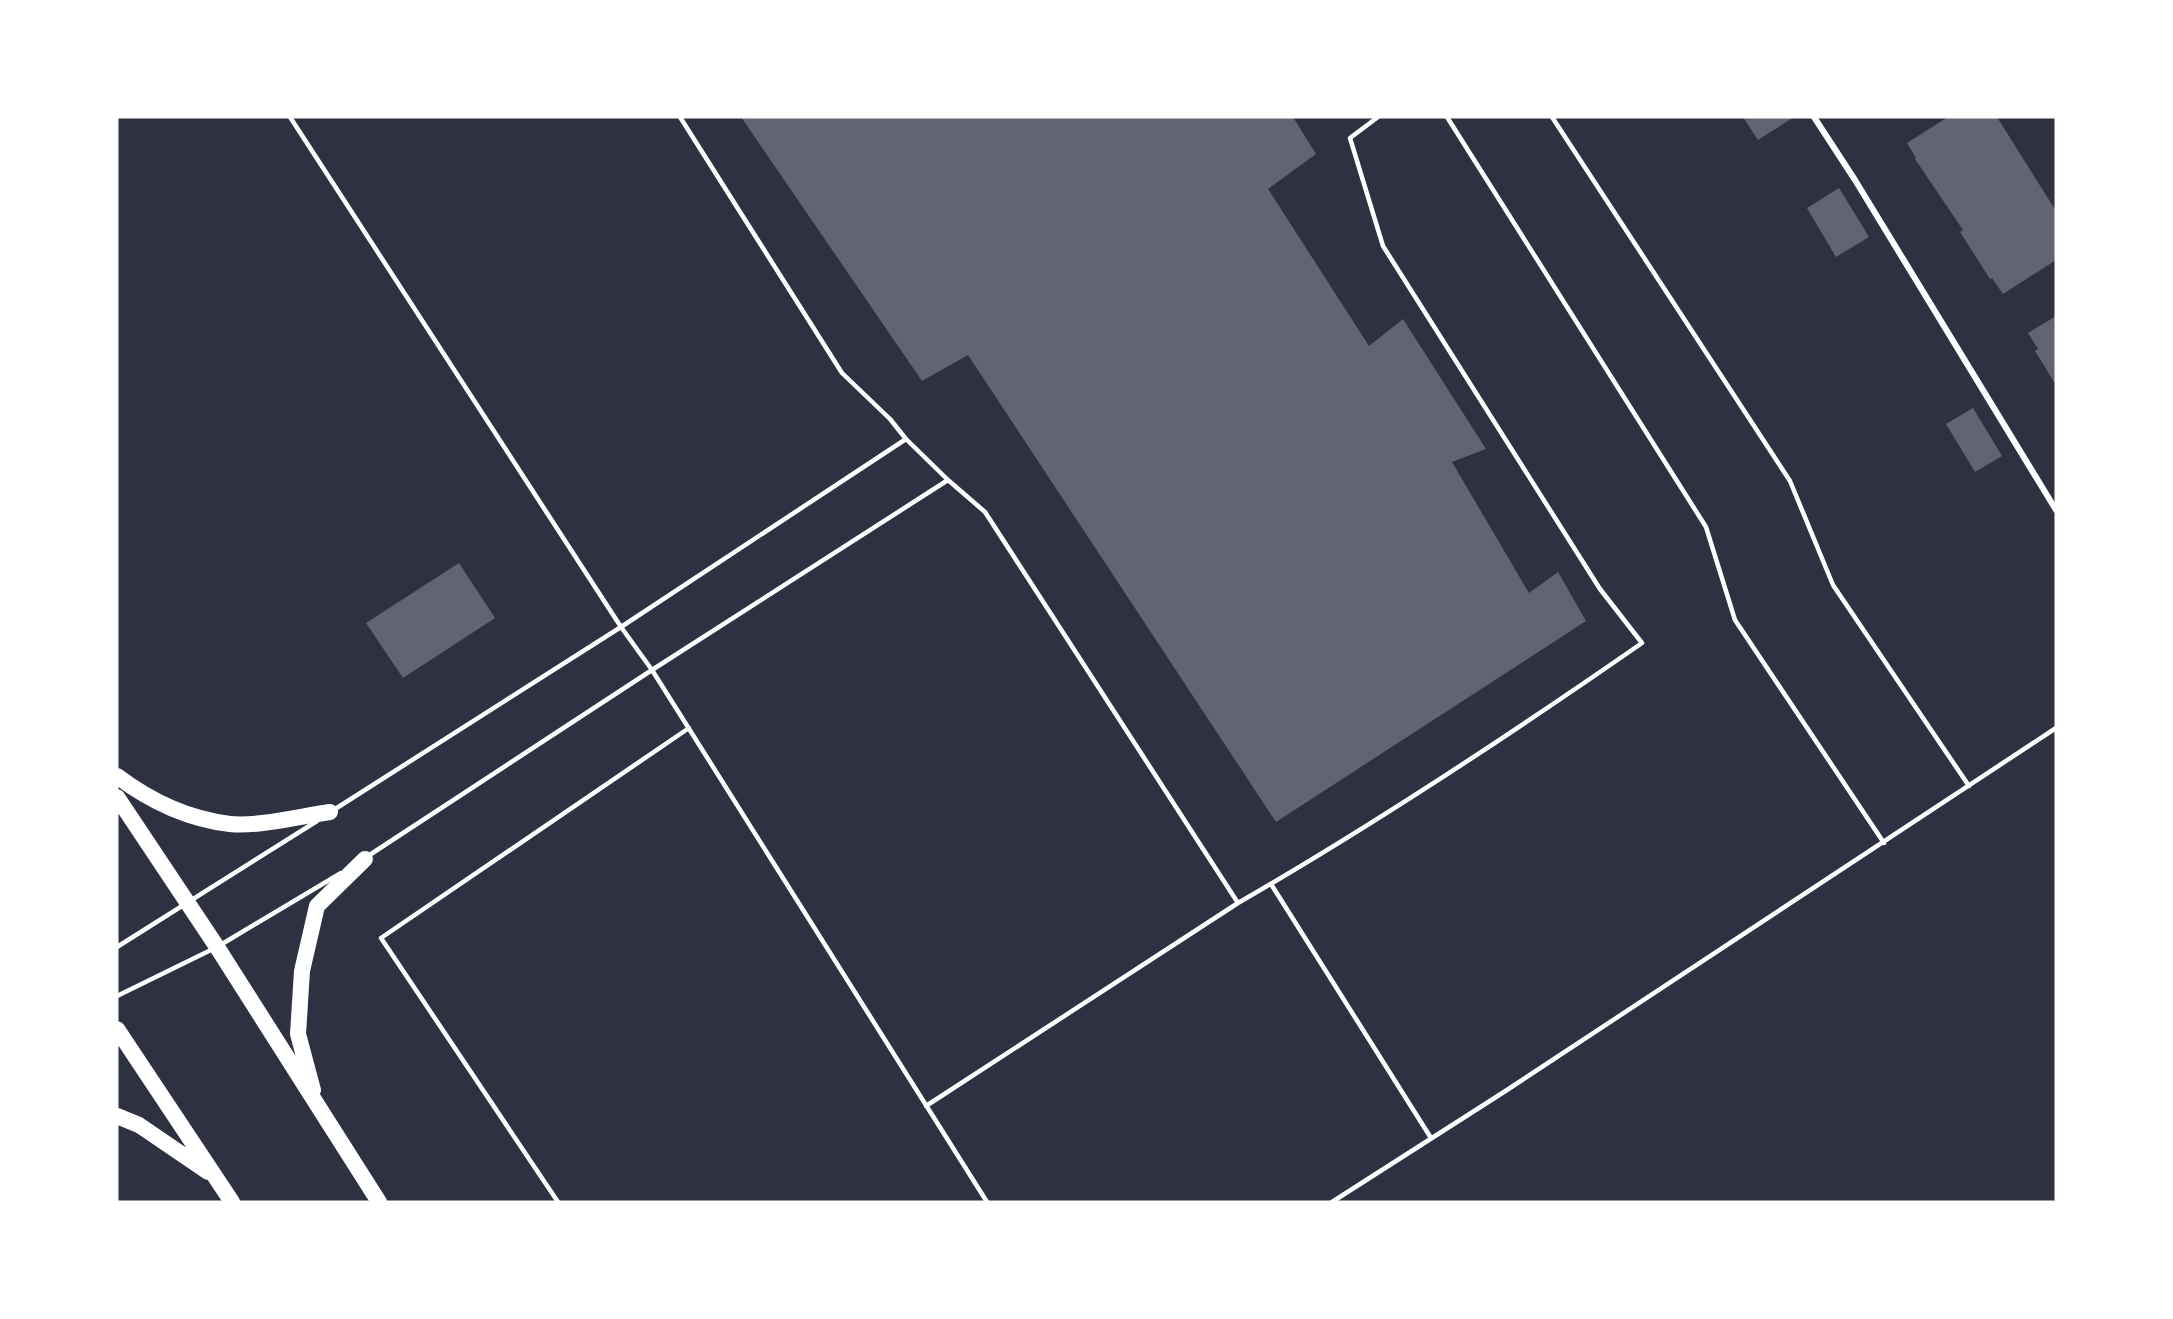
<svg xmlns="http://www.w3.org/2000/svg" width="2173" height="1319" font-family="'Archivo Narrow',sans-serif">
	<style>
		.building { fill: #626471 }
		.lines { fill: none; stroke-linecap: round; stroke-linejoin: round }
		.service { stroke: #fff; stroke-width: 4.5 }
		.minor { stroke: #fff; stroke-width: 6 }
		.trunk { stroke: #fff; stroke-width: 16 }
	</style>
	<rect width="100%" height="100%" fill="#2d3142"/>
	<path class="building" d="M741 117H1293L1316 154 1268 189 1369 346 1403 319 1486 449 1452 462 1529 593 1558 572 1586 621 1276 822 968 355 922 381Z
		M1743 117H1794L1758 140Z
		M1948 117H1997L2056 211V260L2003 294 1992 278 1990 279 1960 232 1963 230 1915 159 1916 158 1907 143Z
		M1839 188 1869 237 1836 257 1807 208Z
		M2056 316V385L2035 351 2038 349 2028 333Z
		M1973 408 2002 456 1975 472 1946 424Z
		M459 563 495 618 403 678 366 623Z"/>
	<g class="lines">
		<path class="service" d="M290 117 621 627 652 670 987 1202
			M680 117 842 373 890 419 906 439 948 480 985 512 1238 903 926 1106
			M1447 117 1706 527 1735 620 1884 843
			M1552 117 1790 481 1833 585 1969 786
			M332 811 621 627 906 439
			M368 856 652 670 948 480
			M1271 884 1431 1138
			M1238 903C1377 823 1511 734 1642 643L1600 589 1383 246 1350 138 1378 117
			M117 947 317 821
			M117 996 217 947 341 873
			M558 1202 381 938 689 728
			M1332 1202 1507 1090 2056 728"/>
		<path class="minor" d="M1814 117 1855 180 2056 510"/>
		<path class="trunk" d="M117 776C150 801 188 819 230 824 258 827 301 816 330 812
			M117 797 217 947 379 1202
			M117 1029 232 1202
			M313 1090 298 1034 302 971 317 906 365 859
			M117 1116 139 1125 208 1172"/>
	</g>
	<rect width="2173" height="1319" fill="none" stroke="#ffffff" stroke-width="237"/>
</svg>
